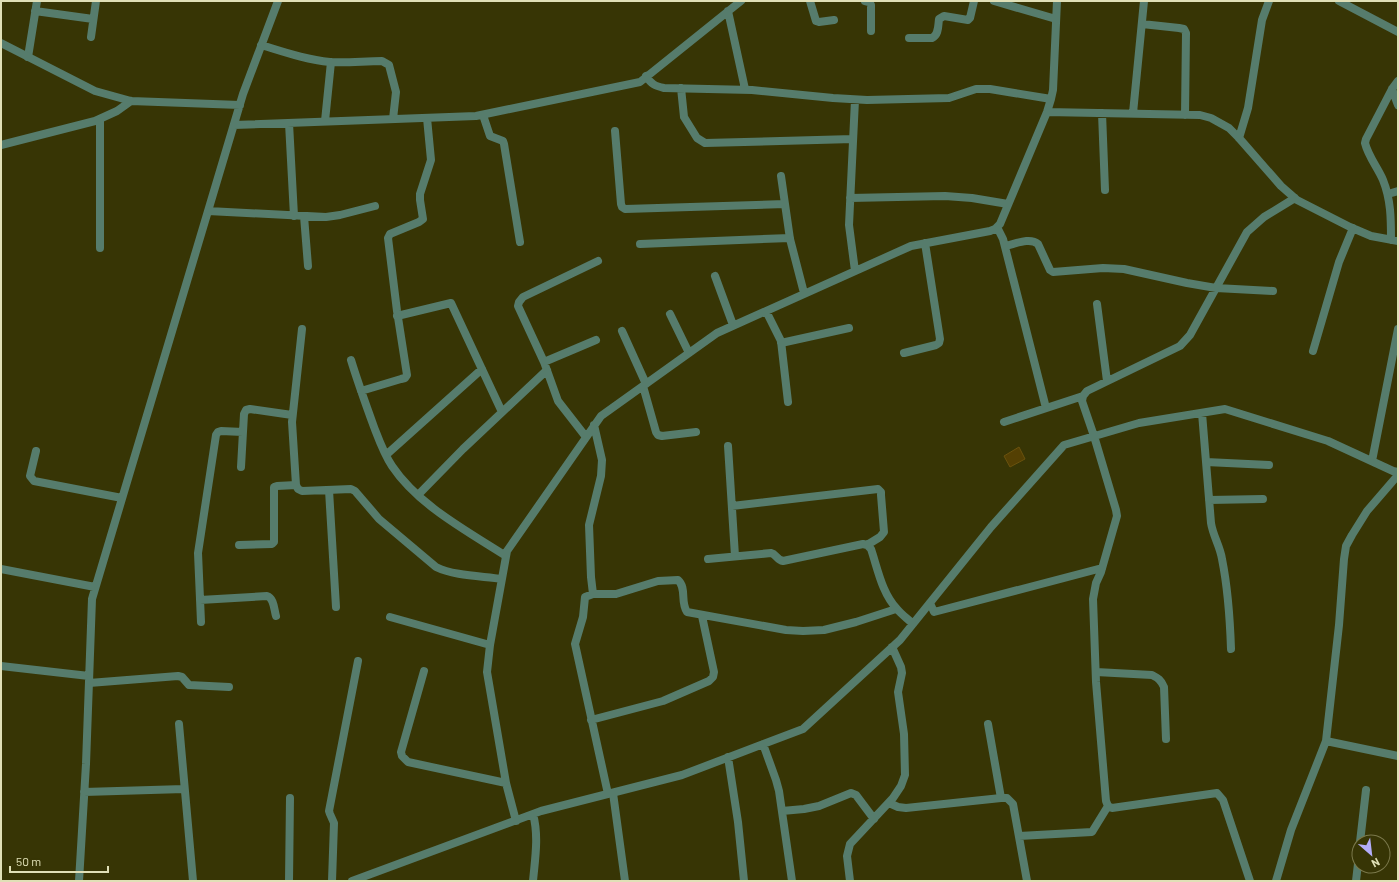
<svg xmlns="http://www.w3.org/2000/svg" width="1399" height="882" font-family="Barlow,sans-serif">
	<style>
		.building { fill: #544003; stroke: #6a520e }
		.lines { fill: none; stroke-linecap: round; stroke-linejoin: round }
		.service { stroke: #567c6c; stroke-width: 8 }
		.minor { stroke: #567c6c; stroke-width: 8 }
	</style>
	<rect width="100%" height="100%" fill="#373505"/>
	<path class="building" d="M1019 447 1025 459 1010 467 1004 456Z"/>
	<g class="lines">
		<path class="service" d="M35 11 93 19
			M91 37 96 1
			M28 57 37 1"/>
		<path class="minor" d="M810 1 816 21 819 22 834 20
			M865 1 869 2 871 5V31
			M994 1 1056 19
			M1339 1 1398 32
			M728 11 745 89
			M1142 24 1179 28 1184 29 1186 33 1185 115
			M909 38H932C939 35 938 26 939 19L944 16 968 20 970 18 974 1
			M1 43 95 91 131 101 240 105
			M261 45C284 52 307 60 330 62 347 63 365 61 382 61L389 65 396 92 393 119
			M646 76C651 84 655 86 664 88L752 90 833 98 867 100 949 98 976 89H990L1051 99
			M681 88 684 117 697 138 705 143 853 139
			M1392 89 1398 105
			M855 100 849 225 855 271
			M1047 112 1200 115 1211 118 1229 128 1239 138 1281 186 1297 200 1350 227 1371 236 1398 241
			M1102 113 1105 190
			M1133 113 1144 1
			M483 115 490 136 503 141 504 144 520 242
			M100 119V248
			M325 121 331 62
			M289 123 294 216
			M234 125 476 116 640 82 741 1
			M615 131 621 204 622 207 625 209 785 204
			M1239 138 1248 108 1262 20 1269 1
			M1 145 95 121 117 111 131 101
			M781 176 790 239 804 293
			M1388 194 1398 191
			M850 198 945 196 972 198 1008 204
			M208 211 326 217 340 215 375 206
			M304 216 308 266
			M997 227 1003 239 1046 408
			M1391 240C1391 219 1391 200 1383 180 1378 168 1368 156 1365 143L1366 139 1392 89 1398 81
			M640 244 790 238
			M1005 246C1015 244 1030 237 1038 244L1050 270 1053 272 1103 268 1124 269 1187 283 1216 288 1273 291
			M715 276 733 325
			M1097 304 1107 381
			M766 311 781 341 788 402
			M670 314 689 353
			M397 316 451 303 502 412
			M302 329 292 422 296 485 298 489 302 491 351 489 355 491 379 519 436 567C454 576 482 576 502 579
			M622 331 646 384
			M781 343 849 328
			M1313 351 1339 262 1353 228
			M904 353 936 345 939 343 940 339 925 243
			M351 360C358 383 366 405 374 427 379 440 384 454 392 466 418 505 467 531 506 556
			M544 362 596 340
			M643 386 656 432 658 435 662 436 696 432
			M361 391 401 379 405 378 407 375 397 311 388 238 390 234 419 222 423 219 420 200V194L431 160 427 118
			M1202 413 1211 523C1213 536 1220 546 1222 559 1228 589 1230 619 1231 649
			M1004 422 1083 396
			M594 425 602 460 601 476 589 525 591 577 593 594 585 597 583 617 575 644 608 794
			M586 437 558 401 544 362 518 306 519 302 523 297 598 261
			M728 446 735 556
			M36 451 30 476 34 481 122 498
			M386 455 482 369
			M1372 461 1398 329
			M1206 462 1269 465
			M241 467 244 414 246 410 250 409 292 415
			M329 490 336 607
			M418 495 463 449 547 370
			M1209 500 1263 499
			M732 506 878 489 881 492V495L884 532 880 537 867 545
			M239 545 272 544 274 542V487L277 486 296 485
			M708 559 771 553C776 554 777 560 783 561L863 544 867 545 871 549C878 570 882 593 897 609 902 615 908 619 913 624
			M1 569 95 587
			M593 594H616L658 581 678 580C687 588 680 602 687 612L786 630 803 631 824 630 856 622 896 609
			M200 600 267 596C274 598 274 609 276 616
			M930 603 934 612 1102 568
			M390 617 490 645
			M201 622 198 553 216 435 218 432 221 431 243 432
			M1 666 89 676
			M424 671 401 752 402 756 408 762 506 783
			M1096 672 1152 675C1158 678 1161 680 1164 687L1166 739
			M89 683 178 676 182 677 189 685 229 687
			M591 720 663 701 709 681 713 677 714 672 702 616
			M179 724 193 881
			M988 724 1001 798H1007L1013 804 1027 881
			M1326 741 1398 756
			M763 744 776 780 779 791 792 881
			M728 757 738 822 744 881
			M84 792 184 789
			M613 793 625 881
			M889 803 898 807 906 808 1001 798
			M782 811 804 809 819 806 851 793 856 795 874 819
			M533 814C539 836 535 859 533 881
			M516 821 506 783 487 672 490 645 507 551 601 416 717 333 911 246 990 231 995 229 1000 224 1047 112 1051 99 1053 90 1057 1
			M1019 836 1092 832 1108 806
			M1360 842 1366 790
			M79 881 86 764 92 599 243 94 278 1
			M289 881 290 798
			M332 881 334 823 330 814 329 811 358 661
			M352 881 541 811 682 775 803 729 900 640 991 527 1064 445 1139 423 1225 409 1328 441 1393 471 1398 472
			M850 881 847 856 850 844 893 798 901 786 905 775 904 734 898 692 902 673 901 667 892 647
			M1250 881 1223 800 1217 793 1112 808 1108 806 1106 801 1096 682 1093 599 1096 583 1101 572 1117 516 1116 510 1094 436 1082 401 1083 396 1087 391 1180 346 1190 335 1247 232 1264 217 1295 198
			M1276 881 1291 830 1326 741 1339 625 1344 559 1346 546 1352 535 1367 511 1398 475
			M1356 881 1359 855"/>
	</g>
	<rect width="1399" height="882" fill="none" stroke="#e0e0b7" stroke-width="4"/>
	<g transform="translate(1371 854) rotate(152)"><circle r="19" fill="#373505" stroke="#7b794c"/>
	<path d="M0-3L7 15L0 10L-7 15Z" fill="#b3adf9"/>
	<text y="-6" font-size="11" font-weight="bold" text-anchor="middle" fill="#e0e0b7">N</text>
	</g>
	<path d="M10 866v6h98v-6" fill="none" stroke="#e0e0b7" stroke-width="2"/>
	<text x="16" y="866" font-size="12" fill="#e0e0b7" stroke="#373505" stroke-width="3" paint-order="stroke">50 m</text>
</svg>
